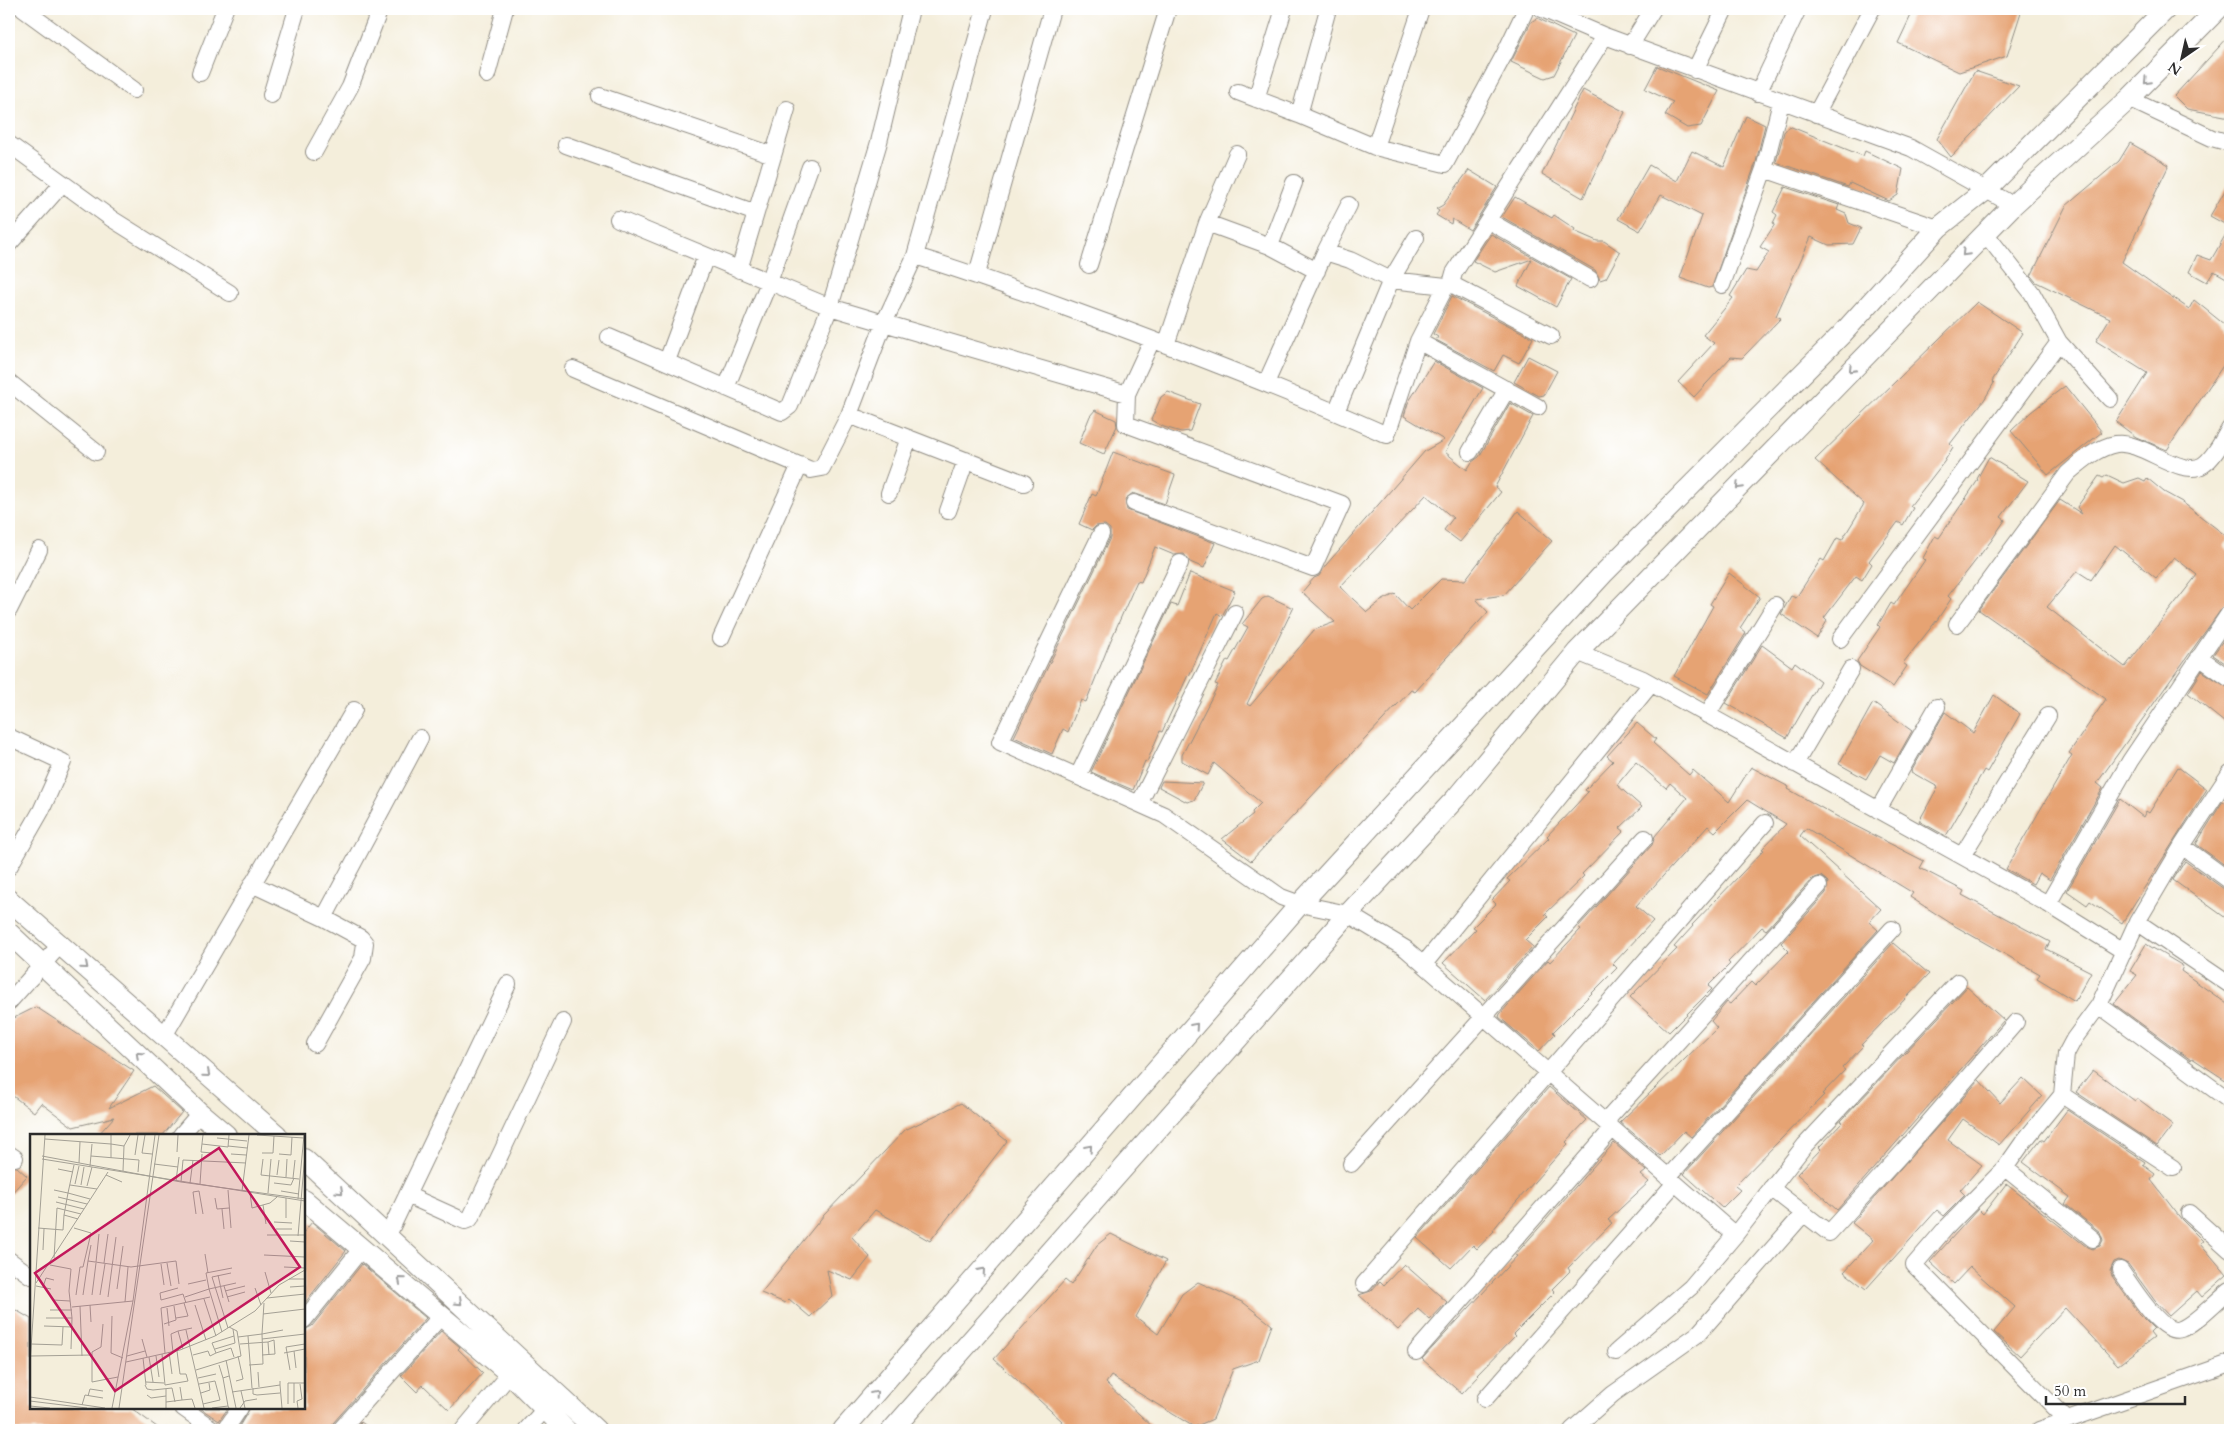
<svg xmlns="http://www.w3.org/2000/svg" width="2239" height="1439" font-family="Cardo,serif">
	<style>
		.building { fill: #e6a373; fill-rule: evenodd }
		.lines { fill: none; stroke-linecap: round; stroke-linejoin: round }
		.minor-casing { stroke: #908c83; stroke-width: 18 }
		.tertiary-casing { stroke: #908c83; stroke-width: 22 }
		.minor { stroke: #fff; stroke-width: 16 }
		.tertiary { stroke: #fff; stroke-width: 20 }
		.oneway { stroke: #a0a0a0 }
		.inset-road { fill: none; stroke: #a4a095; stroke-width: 1 }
		.view { fill: #c2185b; fill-opacity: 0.15; stroke: #c2185b; stroke-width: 2.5 }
		.inset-edge { fill: none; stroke: #2b2b2b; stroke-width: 2.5 }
	</style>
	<rect width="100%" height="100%" fill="#fff"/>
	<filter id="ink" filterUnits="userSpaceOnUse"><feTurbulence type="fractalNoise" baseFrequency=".02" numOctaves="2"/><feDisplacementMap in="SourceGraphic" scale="10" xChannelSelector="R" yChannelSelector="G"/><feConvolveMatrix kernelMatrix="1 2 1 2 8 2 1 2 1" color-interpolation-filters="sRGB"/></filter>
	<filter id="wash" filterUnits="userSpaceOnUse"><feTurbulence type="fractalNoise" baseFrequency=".0096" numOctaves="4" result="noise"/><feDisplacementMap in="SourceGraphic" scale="20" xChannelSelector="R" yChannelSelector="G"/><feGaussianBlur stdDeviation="1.12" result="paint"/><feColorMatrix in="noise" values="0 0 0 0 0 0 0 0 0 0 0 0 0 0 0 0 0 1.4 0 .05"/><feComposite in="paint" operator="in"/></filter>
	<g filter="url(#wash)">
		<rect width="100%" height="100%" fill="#f4eedb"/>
		<g id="blocks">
			<path class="building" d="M1914 9H2022L2007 56 1959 72 1898 43Z
				M1537 18 1574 36 1554 75 1545 78 1511 62 1531 22Z
				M2230 35V117L2187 109 2174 96Z
				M1657 66 1719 91 1701 126 1687 128 1665 115 1673 102 1645 89Z
				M1975 71 2019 86 1951 157 1937 139Z
				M1583 90 1625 112 1583 198 1542 174Z
				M1746 116 1765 125 1756 162 1712 287 1708 288 1680 278 1702 216 1661 195 1640 231 1618 219 1649 165 1677 181 1692 151 1724 167Z
				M1789 126 1863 156 1865 151 1903 169 1898 195 1889 201 1850 183 1848 187 1776 162 1784 132Z
				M2130 143 2169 165 2122 262 2189 309 2194 300 2230 329V355L2167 450 2136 437 2116 422 2147 373 2096 341 2110 318 2036 282 2031 276 2066 206 2119 161Z
				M1469 170 1497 187 1470 230 1452 219 1451 224 1436 215 1439 211 1436 209 1443 205Z
				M2230 182V280L2214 271 2207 282 2189 272 2197 255 2211 260 2230 227 2210 216Z
				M1785 187 1839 205 1837 210 1846 214 1849 223 1861 228 1853 244 1829 245 1811 237 1776 316 1781 318 1742 358 1731 357 1694 397 1678 382 1714 343 1703 335 1733 298 1730 296 1746 270 1756 272 1769 252 1760 247 1775 224 1773 223 1777 215 1773 212Z
				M1515 197 1552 218 1554 215 1575 229 1574 231 1597 241H1604L1620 252 1606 278 1600 280 1595 270 1502 217Z
				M1491 234 1571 279 1556 307 1518 286 1532 259 1495 272 1473 261Z
				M1452 296 1533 338 1519 363 1503 355 1494 371 1436 340 1438 337 1433 334Z
				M1977 302 2023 333 1992 381 1994 383 1984 400 1950 444 1953 447 1944 462 1910 506 1913 508 1903 525 1898 522 1869 561 1872 564 1862 580 1856 576 1824 618 1827 621 1817 638 1781 614 1791 596 1796 598 1821 559 1824 561 1837 538 1842 540 1864 504 1815 460Z
				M1528 356 1557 371 1544 395 1539 396 1514 382Z
				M1434 361 1483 388 1445 452 1467 470 1472 462 1479 457 1510 403 1533 416 1495 487 1501 492 1460 542 1444 530 1453 518 1426 495 1340 587 1367 612 1381 601 1395 594 1410 610 1441 579 1465 580 1518 511 1552 541 1504 595 1476 599 1488 612 1415 692 1411 690 1251 861 1222 839 1253 814 1252 812 1261 803 1214 763 1208 775 1182 761V755L1218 685 1215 684 1227 660 1229 661 1248 627 1242 624 1262 599 1268 596 1293 608 1247 704 1250 706 1314 630 1335 622 1302 592 1314 578 1319 576 1326 565 1425 451 1444 440 1404 416 1408 403Z
				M2065 386 2102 432 2048 475 2011 431 2031 412Z
				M1168 392 1200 404 1190 431 1181 432 1164 427 1151 420 1161 397Z
				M1095 410 1116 420 1117 426 1104 454 1079 443 1090 416Z
				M1113 452 1175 475 1165 504 1133 493 1125 499 1127 510 1215 543 1204 568 1190 562 1184 554 1174 555 1155 547 1141 582 1137 581 1110 642 1086 702 1081 700 1068 732 1063 729 1052 754 1014 737 1110 538V529L1105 525 1096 526 1092 530 1079 524 1092 494 1096 496Z
				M1989 457 2028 481 2001 517 2005 520 1991 541 1948 596 1951 599 1937 620 1903 663 1907 666 1893 687 1860 666 1857 661 1880 627 1878 625 1891 603 1894 605 1925 560 1923 558 1935 536 1939 538 1978 480 1977 479Z
				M2107 475 2124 483 2139 478 2145 481 2147 478 2164 492 2182 502 2230 539 2224 546 2230 552V597L2097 783 2103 788 2050 880 2039 873 2033 884 2006 869 2072 755 2069 753 2106 699 1979 610 2060 500 2082 514 2077 507 2099 476 2103 478ZM2115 545 2156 578 2174 557 2197 575 2125 667 2047 607 2077 571 2091 580Z
				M1190 573 1235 591 1222 616 1217 613 1189 676 1188 675 1162 732 1160 731 1147 762 1145 761 1133 790 1091 772 1171 604 1177 606Z
				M1729 573 1760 597 1740 628 1746 633 1708 694 1674 676 1713 606 1710 604Z
				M2230 630V663L2228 665 2213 655Z
				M1762 645 1792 667 1795 662 1820 681 1787 738 1726 703Z
				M2202 671 2230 689V727L2188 693Z
				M1994 695 2020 714 1987 772 1984 770 1946 836 1919 821 1938 787 1911 772 1945 712 1973 733Z
				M1873 703 1912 731 1894 763 1880 755 1866 779 1839 764Z
				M1637 723 1656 739 1653 743 1689 775 1693 770 1729 802 1751 767 1789 787 1788 789 1836 816 1924 861 1920 868 1964 891 1962 895 2050 942 2046 949 2091 972 2075 1001 2037 978 2040 974 1955 926 1910 897 1913 893 1806 828 1800 836 1881 909 1869 922 1878 930 1691 1137 1684 1131 1660 1156 1620 1122 1717 1028 1711 1021 1727 1002 1730 1004 1751 982 1755 986 1789 951 1781 943 1826 893 1828 882 1821 876 1812 879 1766 930 1762 927 1728 962 1730 964 1708 986 1712 989 1669 1032 1630 997 1677 949 1674 947 1693 926 1692 925 1764 850 1762 849 1786 824 1747 800 1715 832 1708 826 1636 906 1653 921 1613 964 1617 968 1553 1032 1555 1034 1539 1051 1499 1017 1500 1014 1548 960 1550 962 1581 929 1578 927 1652 845 1655 836 1687 798 1670 783 1666 788 1636 762 1617 785 1642 807 1620 828 1624 831 1582 874 1584 876 1545 914 1548 917 1525 940 1533 947 1485 1000 1443 963 1476 929 1473 927 1496 904 1492 900 1510 881 1507 879 1549 838 1547 836 1588 792 1585 790 1613 761 1607 756Z
				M2178 767 2207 789 2122 923 2090 901 2087 905 2067 891 2120 799 2143 817 2146 811 2149 813Z
				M1162 781 1203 783 1194 800 1187 802 1159 787Z
				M2223 801 2230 806V869L2196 844Z
				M2185 861 2224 889 2230 891V921L2173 880Z
				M1893 943 1929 974 1861 1045 1863 1046 1842 1068 1845 1070 1822 1094 1824 1095 1735 1186 1740 1190 1722 1208 1684 1174Z
				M2146 944 2183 966 2181 971 2230 1006V1083L2192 1058 2191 1060 2114 1004 2137 975 2130 971Z
				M1967 987 2004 1020 1837 1210 1797 1174 1821 1149 1819 1147 1843 1122 1841 1121Z
				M36 1007 134 1071 109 1108 153 1086 182 1112 163 1135H98L114 1117 73 1127 41 1103 34 1112 9 1093V1025L14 1018Z
				M2093 1070 2135 1101 2137 1098 2173 1125 2157 1146 2076 1092Z
				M2023 1078 2042 1096 1999 1145 1963 1119 1948 1140 1982 1165 1960 1190 1965 1195 1944 1216 1937 1210 1866 1289 1844 1272 1873 1240 1852 1223 1979 1080 2000 1103Z
				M1549 1087 1587 1120 1566 1142 1568 1144 1509 1210 1493 1230 1494 1231 1477 1249 1473 1245 1451 1268 1417 1238Z
				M961 1103 1007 1141 930 1241 875 1210 852 1237 870 1257 852 1280 827 1270 832 1296 810 1317 789 1299 785 1303 761 1293 824 1215 905 1130Z
				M2067 1110 2145 1162 2143 1165 2155 1174 2151 1180 2182 1220 2203 1241 2200 1243 2227 1275 2202 1297 2197 1291 2169 1316 2155 1301 2128 1264 2119 1260 2114 1262 2110 1271 2112 1276 2139 1314 2154 1329 2150 1333 2154 1338 2118 1365 2065 1308 2020 1356 1994 1332 2015 1307 1970 1267 1954 1284 1930 1262 1978 1209 1983 1214 2006 1184 2087 1247 2092 1249 2100 1246 2103 1240 2100 1232 2065 1204 2070 1197 2023 1162 2041 1139 2044 1141Z
				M1614 1143 1646 1171 1641 1175 1649 1182 1608 1220 1612 1223 1568 1268 1570 1271 1552 1289 1555 1292 1513 1334 1515 1336 1477 1375 1479 1376 1462 1394 1422 1359 1517 1256 1515 1255Z
				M9 1166 17 1167 27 1176 9 1196Z
				M312 1222 346 1251 304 1304V1232Z
				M1111 1234 1166 1261 1136 1317 1158 1334 1182 1294 1198 1282 1244 1303 1272 1325 1259 1360 1233 1369 1213 1419 1194 1427 1111 1376 1106 1383 1156 1430H1055L1062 1421 994 1359 1065 1280 1071 1285 1097 1245Z
				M362 1264 426 1318 333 1423 330 1430H237L250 1408H304V1330L312 1326Z
				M1404 1264 1447 1302 1430 1320 1418 1309 1398 1330 1359 1295 1371 1291 1380 1281 1384 1285Z
				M9 1306 31 1319V1408H131L161 1430H9Z
				M441 1331 460 1347 458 1349 483 1373 449 1410 423 1385 417 1392 401 1376Z
				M200 1408H228L219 1421Z
				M361 1422 372 1430H353Z"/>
		</g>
	</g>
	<g filter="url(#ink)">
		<use href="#blocks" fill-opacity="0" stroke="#908c83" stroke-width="1"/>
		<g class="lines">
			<g class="minor-casing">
				<path id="minor" d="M23 9 134 90
					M1542 9 1605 36 1911 148 2013 205
					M1630 46 1653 9
					M1695 70 1725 9
					M200 73 225 9
					M487 75 505 9
					M1238 92 1299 115 1375 147 1421 9
					M1758 93 1798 9
					M271 95 297 9
					M600 96 773 155
					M1256 99 1284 9
					M2129 99 2212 138 2230 143
					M1816 114 1872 9
					M1299 115 1328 9
					M9 144 112 219 230 293
					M566 145 756 213
					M1375 147 1445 164 1505 53 1526 9
					M314 152 350 87 380 9
					M1764 169 1938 228
					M618 219 830 307 884 323 915 256 985 9
					M1489 221 1590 279
					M1207 223 1237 154
					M9 244 63 183
					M1270 246 1294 183
					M1325 252 1349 205
					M915 256C983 276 1049 302 1116 326 1207 360 1298 395 1387 435L1418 341 1446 286 1451 284 1454 273 1605 36
					M1089 265 1168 9
					M739 270 787 109
					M977 274 1052 9
					M1451 284 1551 336
					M1722 285 1764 169 1781 102
					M609 337 782 412 790 406 830 307 879 142 911 9
					M1418 341 1538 407
					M2059 342 2110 399
					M1166 345 1207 223 1270 246 1317 271
					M667 361 706 256
					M573 369 811 470 822 468 849 415 884 323 1127 394
					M9 382 96 452
					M1266 383 1325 252 1350 260 1391 280 1446 286
					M726 388 769 282 810 167
					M1336 412 1391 280 1416 238
					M849 415 1024 483
					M1470 452 1507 389
					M889 493 909 438
					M1134 503 1313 568 1342 504 1126 424 1127 394 1152 340
					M948 511 966 460
					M1101 534 1000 742 1164 815 1281 897 1300 904 1348 914 1406 949 1735 1235 1805 1145 1958 982
					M9 610 39 550
					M1957 624 2068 473C2082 461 2098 447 2116 444 2142 440 2181 479 2203 465 2215 457 2223 439 2230 428
					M721 638 800 465
					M1840 639 2059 342 2032 293 1985 233
					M1577 652 1643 679 2048 904 2122 950
					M2199 657 2230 679
					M1707 715 1775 605
					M9 737 63 762 41 811 9 867
					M1795 764 1851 669
					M1078 776 1180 563
					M1140 802 1235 613
					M1878 810 1937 707
					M2182 846 2230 881
					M1962 856 2048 716
					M252 884 324 918 361 938 365 943 363 958 315 1044
					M2048 904 2130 761 2230 612
					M324 918 420 738
					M2137 922 2230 985
					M1424 964 1651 684
					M9 1002 60 945
					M2099 1005 2230 1101
					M164 1036 354 710
					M2062 1095 2173 1168
					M1605 1122 1819 886
					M181 1135 200 1113
					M9 1154 15 1158
					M1351 1164 1645 838
					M2005 1168 2093 1239
					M1668 1177 1892 929
					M1771 1188 1829 1233 1904 1151 2016 1022
					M407 1195 460 1219 465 1221 470 1219 563 1022
					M2189 1213 2230 1250
					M388 1235 508 984
					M9 1260 31 1276
					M2120 1270C2131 1284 2161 1337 2181 1329 2196 1323 2217 1300 2230 1290
					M1364 1284 1765 823
					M304 1320 362 1248
					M1416 1352 1612 1129
					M1616 1352 1691 1287 1735 1235
					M1485 1399 1675 1183
					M183 1408 214 1430
					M2066 1419 1914 1265 1945 1229 2005 1168 2024 1141 2062 1095 2066 1054 2074 1039 2099 1005 2137 922 2182 846 2230 773
					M225 1430 240 1408
					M340 1430 442 1315
					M463 1430 510 1374
					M526 1430 545 1409
					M1572 1430 1613 1394 1698 1334 1804 1213
					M2039 1430 2230 1363"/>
			</g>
			<g class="tertiary-casing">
				<path id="tertiary" d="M9 900 277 1135
					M9 933 200 1113 226 1135
					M304 1159 596 1430
					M304 1200 510 1374 566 1430
					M843 1430 1300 904 1603 574 1842 334 1938 228 1986 190 2166 9
					M892 1430 1348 914 1456 798 1577 652 2013 205 2129 99 2218 9"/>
			</g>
			<use href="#minor" class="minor"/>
			<use href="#tertiary" class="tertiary"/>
		</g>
		<defs><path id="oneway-chevron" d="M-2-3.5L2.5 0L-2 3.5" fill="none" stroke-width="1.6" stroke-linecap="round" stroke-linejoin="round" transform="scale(1.25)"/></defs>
		<g class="oneway">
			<use href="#oneway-chevron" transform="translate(2147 81) rotate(134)"/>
			<use href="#oneway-chevron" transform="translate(1965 253) rotate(134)"/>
			<use href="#oneway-chevron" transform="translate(1852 369) rotate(134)"/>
			<use href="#oneway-chevron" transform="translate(1739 486) rotate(134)"/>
			<use href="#oneway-chevron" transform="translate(85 966) rotate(41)"/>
			<use href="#oneway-chevron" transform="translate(1195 1026) rotate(-49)"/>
			<use href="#oneway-chevron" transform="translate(139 1055) rotate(-136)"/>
			<use href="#oneway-chevron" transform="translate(207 1074) rotate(41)"/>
			<use href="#oneway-chevron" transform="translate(1089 1148) rotate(-49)"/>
			<use href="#oneway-chevron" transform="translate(340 1191) rotate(43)"/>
			<use href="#oneway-chevron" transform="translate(982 1271) rotate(-49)"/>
			<use href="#oneway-chevron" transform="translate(401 1280) rotate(-140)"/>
			<use href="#oneway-chevron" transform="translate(459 1302) rotate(43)"/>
			<use href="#oneway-chevron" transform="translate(875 1394) rotate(-49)"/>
		</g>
	</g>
	<g transform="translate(30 1134)">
		<rect width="275" height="275" fill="#f4eedb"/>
		<path class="inset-road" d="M115 1 112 19 122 20M173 1 171 18 182 19M227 1 274 4M187 4 217 7M15 5 81 10V1M172 10 198 13 199 1M198 12 217 14M147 18 148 1M232 19H243L244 2M201 20 216 21M249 20 261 21 262 3M105 21 108 1M12 22 151 48 275 65M61 22 109 26 108 38M81 24V10L94 12M12 25 275 67M233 25 231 41 269 45M49 29 50 8M124 30 148 33M60 32 62 10M28 35 43 38M93 37 94 12 100 1M76 41 92 48M247 41 249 26M256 43 257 25M263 44 265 26M146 47 149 23M151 48 153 26 216 29M160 49 163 26M244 49 261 51 264 44M45 50 49 32M170 50 172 20M40 51 67 55M51 51 54 33M57 52 62 33M24 56 38 59 44 31M198 56 201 94M169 57 173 80M212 57 219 1M251 57 269 60M220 59 222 74 240 69 247 63M238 59 241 25M28 63 57 70M185 64 187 75 199 74M268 65 274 1M26 68 54 75M233 71 236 90M192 75 194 95M166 80 163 58 169 57M34 81 38 59 60 65M256 84V64M244 88 262 89M8 94 33 96 34 81 48 85M44 94 61 99 53 133M246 95H262M237 101H275M268 102 275 20M260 107 275 108M13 116 14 95M175 120 178 139M234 121 275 123M24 124 27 74 51 80M58 127 61 111M66 128 69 100M74 129 78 100M137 129 141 152M131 130 134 151M20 131 41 135 39 157 42 184 41 215M254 133 275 134M235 138 241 159M188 141 193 164M259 145H275M6 149 78 38M158 150 176 146M6 152 21 155M194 152 199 168M13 153 16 144 24 146M260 153 275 152M148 154 130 159 131 166 153 160 156 169M225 154 231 171M87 155 93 112M195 157 215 152M46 161 50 133H53M53 161 58 127 101 133 146 127 149 150M62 161 66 129M70 161 75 130M78 163 86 103M155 163 179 155 176 139 202 134M197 163 215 158M237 164 275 160M174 165 186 202M23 166 40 167M95 168 98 133M234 169 232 200 253 196M60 171 61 188M165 171 176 206M50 172 52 222M42 173 103 167M137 174 139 192M20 176H42M233 180 275 175M82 182 81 219 93 224M16 184H42M146 184 158 182 154 169M73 190 71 213 62 218V248L88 243M134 190 146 186 144 172M14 192 43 193M198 194 182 143 201 139M156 196 174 274M192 198 179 155 206 149M218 202 222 254M208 203 232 200 233 230 219 231M112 205 117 223M232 205 275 200M1 210 32 211 33 193M210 210 238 208 239 221M153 215 148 197 162 194M185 215 205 209 203 195M264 217 266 234M139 218 142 240M143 218 141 200 148 197M135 219 131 174 180 163M186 219 201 214 204 223M254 219 275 215M132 220 135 251 158 247 156 240H150L147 217M163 221 178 217 180 222 186 219 182 209 204 202M232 221 245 220 244 206 238 208M1 222 62 221M97 222 115 217M126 222 129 243M119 223 123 248M113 224 116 251M196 226 206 274M96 228 150 216 185 202 225 177 249 151 275 136M0 230 15 1M189 231 193 244 199 242M166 236 211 222 207 197 199 193M260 236 256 213 275 210M228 238 229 253M168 244 186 240M193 244 198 272M206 247 213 245 208 222M116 248 134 249M264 249V269M169 250 185 247 190 266 173 270M115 251 117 255 123 256 142 254 145 268M250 251 252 274M223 254V260L227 261 250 259M136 255V274M211 257 215 274M202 258 250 251V247M171 259 180 256 179 249M117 261 121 264 136 262M58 262 60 255 73 257M0 263 75 274M152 266 162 265 165 274M0 267 57 274M136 268 152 266 150 253M258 270V249H275M52 271 55 261 73 264M0 272 20 274M82 274 103 167 125 1M89 274 129 1M182 274 198 272 199 274M210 274 215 267 227 265M268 274 267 267 272 265 270 250"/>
		<path class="view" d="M189 14 270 133 85 257 5 139Z"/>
		<rect width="275" height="275" class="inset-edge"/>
	</g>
	<rect width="2239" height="1439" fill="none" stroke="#fff" stroke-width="30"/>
	<g transform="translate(2182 58) rotate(214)" stroke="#ffffff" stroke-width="4" paint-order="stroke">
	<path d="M0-4L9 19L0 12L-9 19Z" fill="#2b2b2b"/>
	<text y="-8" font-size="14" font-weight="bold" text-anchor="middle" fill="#2b2b2b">N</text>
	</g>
	<path d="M2046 1396v8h139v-8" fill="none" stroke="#2b2b2b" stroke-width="2.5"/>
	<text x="2054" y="1396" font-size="15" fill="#2b2b2b" stroke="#ffffff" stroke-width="4" paint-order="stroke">50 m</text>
</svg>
